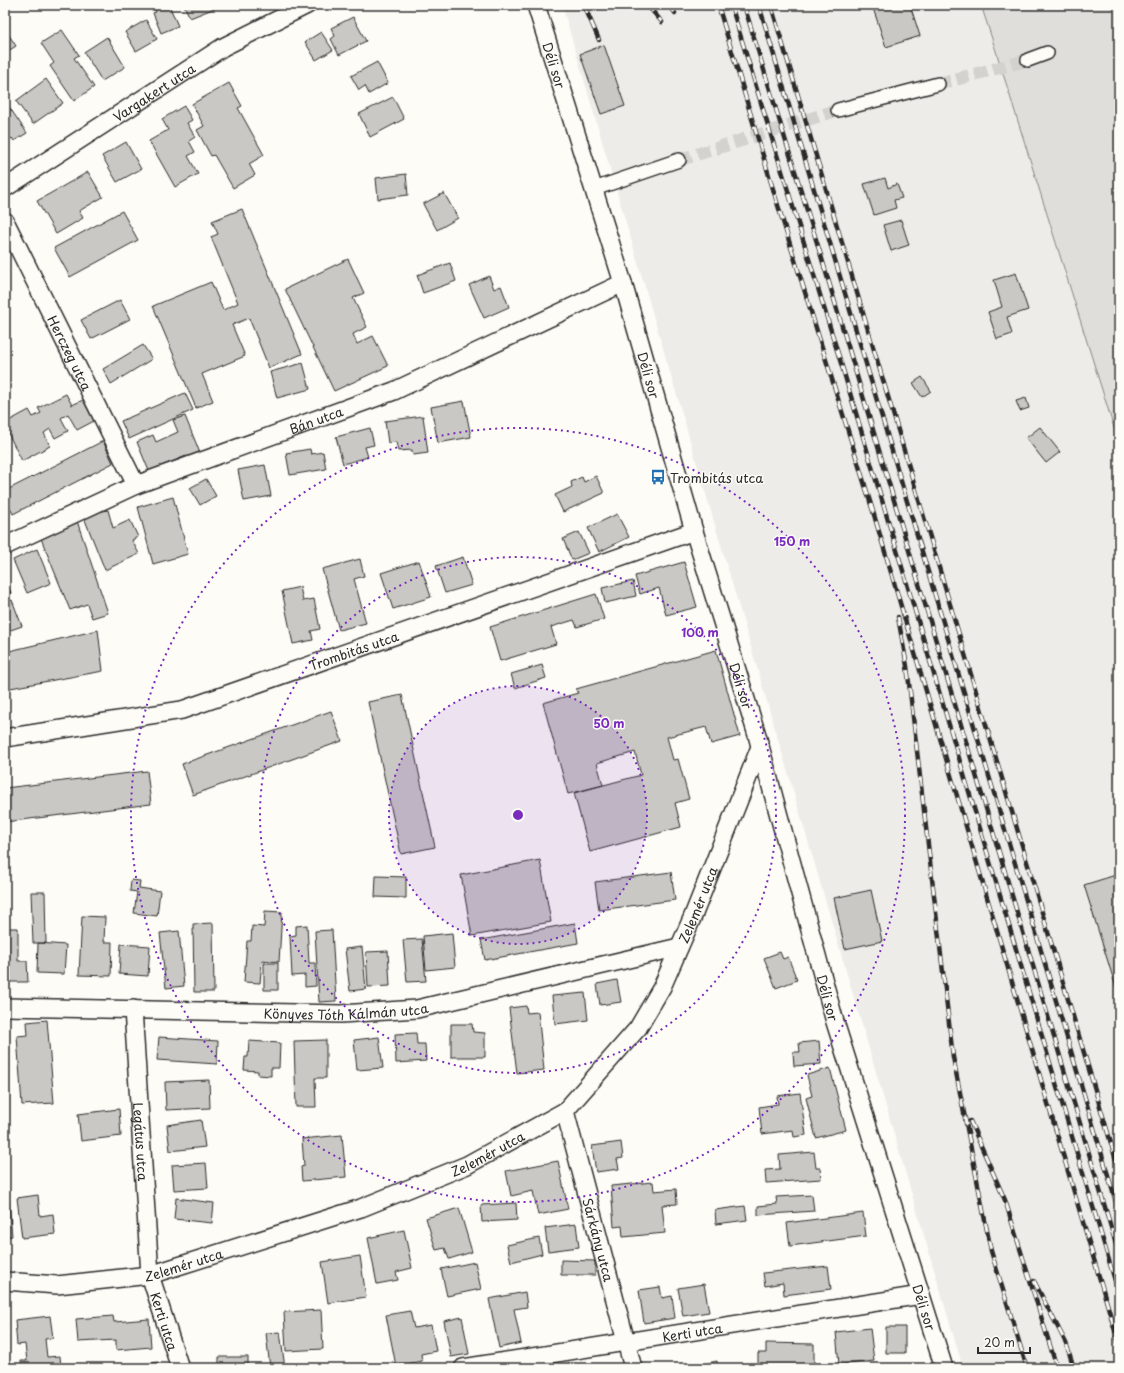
<svg xmlns="http://www.w3.org/2000/svg" width="1124" height="1373" font-family="'Playpen Sans',sans-serif">
	<style>
		.built { fill: #edece8 }
		.green { fill: #dfdeda; stroke: #858482 }
		.building { fill: #c9c8c4; stroke: #2b2b2b }
		.lines { fill: none; stroke-linecap: round; stroke-linejoin: round }
		.pedestrian-tunnel { stroke: #d3d2ce; stroke-width: 13; stroke-dasharray: 13 6; stroke-linecap: butt }
		.pedestrian-casing { stroke: #2b2b2b; stroke-width: 16 }
		.minor-casing { stroke: #2b2b2b; stroke-width: 20 }
		.pedestrian { stroke: #fdfcf7; stroke-width: 13 }
		.minor { stroke: #fdfcf7; stroke-width: 17 }
		.rail-casing { stroke: #2b2b2b; stroke-width: 4.5 }
		.rail { stroke: #fdfcf7; stroke-width: 3; stroke-dasharray: 9; stroke-linecap: butt }
		.ring { fill: none; stroke: #7b2cbf; stroke-width: 2; stroke-dasharray: 2 4 }
		.labels { text-anchor: middle; dominant-baseline: central; stroke-width: 3; stroke-linejoin: round; paint-order: stroke }
		.street-label { font-size: 13px; fill: #2b2b2b; stroke: #fdfcf7 }
		.poi-label { font-size: 13px; fill: #2b2b2b; stroke: #fdfcf7; text-anchor: start }
		.centre { fill: #7b2cbf; stroke: #fdfcf7; stroke-width: 2 }
		.ring-label { font-size: 12px; text-anchor: middle; font-weight: bold; fill: #7b2cbf; stroke: #fdfcf7; stroke-width: 3; stroke-linejoin: round; paint-order: stroke }
	</style>
	<rect width="100%" height="100%" fill="#fdfcf7"/>
	<filter id="ink" filterUnits="userSpaceOnUse"><feTurbulence type="fractalNoise" baseFrequency=".025" numOctaves="2"/><feDisplacementMap in="SourceGraphic" scale="8" xChannelSelector="R" yChannelSelector="G"/><feConvolveMatrix kernelMatrix="1 2 1 2 8 2 1 2 1" color-interpolation-filters="sRGB"/></filter>
	<g filter="url(#ink)">
		<path class="built" d="M562 5H981L1119 444V1368H963Z"/>
		<path class="green" d="M981 5H1119V444L995 48Z"/>
		<path class="building" d="M153 5H169L178 26 161 33 153 13 156 12Z
			M184 5H213L215 8 190 18Z
			M872 5H910L920 36 886 47Z
			M353 17 366 41 339 55 331 39 335 36 331 28Z
			M146 20 157 39 136 51 125 32Z
			M5 29 16 46 5 53Z
			M62 30 79 55 74 58 94 87 74 101 50 66 54 63 41 43Z
			M321 32 333 50 316 60 305 42Z
			M107 37 125 67 102 81 84 52Z
			M604 45 625 106 601 114 580 54Z
			M377 62 388 83 369 94 365 86 359 90 351 76Z
			M46 79 63 103 33 124 16 101Z
			M229 83 242 106 238 108 264 155 249 164 255 175 233 188 214 155 211 156 197 130 204 126 192 104Z
			M393 97 404 119 370 137 359 114Z
			M5 101 27 133 14 141 12 138 5 142Z
			M184 106 192 120 187 123 195 137 189 141 195 152 188 156 198 174 175 187 149 141 168 130 162 119Z
			M126 142 141 169 117 182 102 156Z
			M88 172 103 197 79 211 83 218 56 234 37 201Z
			M406 174 408 195 378 199 376 178Z
			M885 178 888 188 897 184 902 198 894 200 896 208 874 215 864 184Z
			M444 193 458 218 437 230 423 204Z
			M242 209 302 354 269 368 249 318 232 325 245 356 202 374 213 401 196 408 153 306 211 282 223 310 238 303 211 237 218 234 212 221Z
			M122 211 138 240 70 277 54 248Z
			M901 220 909 245 891 251 883 225Z
			M348 259 364 293 353 298 367 327 353 334 357 344 373 336 388 366 334 391 285 289Z
			M450 263 456 281 423 293 417 275Z
			M1016 273 1028 310 1007 317 1012 334 997 339 988 312 1002 307 994 280Z
			M489 276 494 289 501 286 509 307 484 318 469 285Z
			M120 300 130 319 91 339 81 320Z
			M143 345 152 359 111 384 103 369Z
			M303 363 310 389 277 398 270 372Z
			M922 377 931 391 922 397 913 383Z
			M185 393 193 410 129 439 121 421Z
			M66 394 72 405 83 400 94 421 77 430 68 414 61 418 68 431 55 438 50 429 44 433 50 446 22 461 5 427V423L29 410 33 417 41 413 38 408Z
			M1026 398 1029 408 1020 411 1016 401Z
			M464 401 471 437 438 443 431 407Z
			M185 416 200 453 187 458 186 456 149 471 137 442 153 435 156 442 178 432 173 420Z
			M423 416 428 453 413 455 412 450 398 451 396 442 388 443 385 421Z
			M1040 427 1060 452 1046 463 1026 438Z
			M370 428 374 445 365 447 368 457 343 464 336 437Z
			M103 441 113 463 13 514 5 498V491Z
			M310 449 311 454 323 452 326 469 290 475 286 453Z
			M265 465 271 496 244 501 238 470Z
			M596 476 604 493 563 512 555 495 572 487 571 482 582 477 584 482Z
			M206 479 216 496 200 505 190 488Z
			M173 497 188 554 153 564 138 507Z
			M108 510 113 528 130 520 138 537 132 540 139 554 105 570 83 515Z
			M617 514 629 537 599 552 588 528Z
			M76 518 108 613 92 618 87 604 70 610 40 536Z
			M579 532 589 553 572 560 563 539Z
			M37 549 51 583 27 593 13 560Z
			M463 557 472 585 445 593 436 566Z
			M360 559 364 576 354 579 366 623 339 630 322 569Z
			M419 561 431 597 393 609 381 573Z
			M684 562 697 607 666 615 659 588 640 594 635 576Z
			M5 577 11 593 5 596Z
			M633 581 636 596 605 603 602 588Z
			M300 587 303 601 314 599 320 629 311 631 313 640 293 644 282 591Z
			M596 594 604 619 577 627 574 620 551 627 556 644 500 661 490 627Z
			M12 600 22 626 5 632V603Z
			M98 630 103 671 5 689V652Z
			M716 650 740 736 711 744 706 727 667 737 673 760 678 759 689 799 675 803 681 827 590 852 574 793 641 775 635 752 597 763 603 785 568 794 543 703 578 693 576 689Z
			M542 665 546 678 515 688 511 674Z
			M402 695 435 847 401 854 368 702Z
			M331 711 342 741 193 795 182 764Z
			M147 771 151 804 5 822V788Z
			M540 860 551 922 472 936 461 875Z
			M671 872 675 900 599 910 595 882Z
			M1119 874V997L1084 885Z
			M376 876 406 877V898L375 897Z
			M131 880 140 881 139 888 160 891 157 916 134 913 137 892 130 891Z
			M871 890 882 941 845 949 834 898Z
			M31 892H45L46 943H33Z
			M265 911 282 912 279 962 262 960 260 983 244 982 247 941H251L252 926 264 927Z
			M82 916 105 917 104 942H112L111 976 79 975Z
			M213 923 214 992H194L193 924Z
			M575 923 578 943 485 960 481 940Z
			M307 925 309 963H315L316 986 305 987V975L292 976 290 936 296 935V926Z
			M5 928H18V961H27L28 982H6Z
			M332 930 336 1001 319 1002 315 931Z
			M179 931 184 986 166 988 160 933Z
			M452 933 455 967 426 970 423 936Z
			M422 939 426 981 407 982 403 940Z
			M38 943 66 945 64 974 37 973Z
			M121 944 150 946 148 976 119 974Z
			M362 947 366 989 350 991 345 949Z
			M388 951 390 986 368 987 366 952Z
			M780 952 783 959 788 957 797 980 776 988 764 958Z
			M264 963H278V990H264Z
			M617 980 621 1002 600 1005 597 984Z
			M585 993 588 1020 555 1024 552 996Z
			M526 1006 527 1013 538 1012 544 1070 517 1073 509 1008Z
			M47 1020 54 1103 22 1105 17 1036 28 1035 27 1022Z
			M451 1024H472L473 1032 485 1033V1057H451Z
			M416 1033 417 1044H425L426 1061 396 1063 395 1034Z
			M159 1037 218 1041 217 1064 157 1060Z
			M379 1037 383 1068 357 1070 354 1040Z
			M326 1040V1078H315L316 1107H296L294 1041Z
			M249 1041 280 1043 279 1068H271V1076L258 1075V1071L244 1070 245 1057H248Z
			M819 1041 821 1064 794 1066 793 1052H800L799 1043Z
			M830 1068 846 1130 816 1138 806 1098 812 1096 807 1075Z
			M209 1080 210 1108 166 1110 165 1082Z
			M800 1093 806 1135 794 1137 793 1130 762 1134 759 1107 778 1104 777 1096Z
			M119 1109 121 1136 81 1141 78 1114Z
			M201 1120 205 1147 170 1151 167 1125Z
			M342 1135 346 1177 302 1181 301 1167 304 1166 302 1139Z
			M621 1142 623 1158 617 1159 619 1169 596 1172 592 1146Z
			M814 1152 816 1168H820L821 1179 766 1183 765 1170 780 1169 779 1155Z
			M558 1161 568 1209 538 1215 533 1191 511 1196 506 1171Z
			M206 1163 208 1188 174 1190 172 1165Z
			M653 1182 654 1191 676 1189 677 1204 662 1205 665 1233 623 1237 622 1226 614 1227 611 1186Z
			M8 1193 12 1236 5 1237V1194Z
			M38 1195 40 1216 53 1214 55 1234 22 1238 17 1198Z
			M812 1195 814 1211 758 1215V1206L777 1204 776 1197Z
			M176 1198 214 1203 212 1223 174 1219Z
			M516 1203 517 1220 482 1222 481 1205Z
			M745 1206 747 1220 716 1224 715 1210Z
			M459 1208 472 1252 449 1259 445 1248 436 1250 426 1218Z
			M863 1213 866 1236 790 1246 787 1223Z
			M576 1224 579 1247 548 1251 545 1228Z
			M404 1230 412 1268 396 1272 398 1280 377 1284 368 1238Z
			M539 1238 542 1254 511 1262 507 1245Z
			M360 1256 366 1297 328 1303 322 1262Z
			M561 1260 595 1261V1275H561Z
			M475 1262 481 1289 447 1296 441 1269Z
			M828 1266 831 1289 784 1295 783 1283 765 1286 763 1273Z
			M704 1284 709 1312 683 1316 678 1288Z
			M660 1287 662 1298 672 1296 675 1318 644 1323 639 1290Z
			M525 1292 527 1307 514 1309 521 1343 499 1348 489 1299Z
			M321 1310 323 1349 286 1351 284 1312Z
			M410 1311 414 1328 431 1325 436 1351 421 1354 422 1361 396 1366 386 1315Z
			M50 1316 53 1338 45 1339 47 1357 60 1356 61 1368H22L21 1361H27L25 1344 17 1345 15 1320Z
			M113 1316 114 1322 149 1319 151 1347 116 1350V1340L78 1342 76 1319Z
			M462 1317 469 1354 451 1357 444 1321Z
			M886 1327H905V1353H886Z
			M870 1328 874 1361 839 1365 836 1332Z
			M280 1332 285 1368H270L266 1333Z
			M766 1343 814 1344V1367H771V1368H758V1353H766Z
			M219 1357H248V1368H219Z
			M717 1361 718 1368H686Z
			M158 1362 159 1368H131V1366Z"/>
		<g class="lines">
			<path class="pedestrian-tunnel" d="M938 84 1028 60
				M679 160 838 110"/>
			<g class="pedestrian-casing">
				<path id="pedestrian" d="M1028 60 1047 53
					M838 110 938 84
					M594 189 679 160"/>
			</g>
			<g class="minor-casing">
				<g id="minor">
					<path id="s1" d="M536 5 623 283 694 531 757 735 835 1022 944 1368"/>
					<path id="s2" d="M5 188 223 47 307 5"/>
					<path id="s3" d="M5 221 136 485"/>
					<path id="s4" d="M5 546 136 485 394 391 623 283"/>
					<path id="s5" d="M5 738 182 710 694 531"/>
					<path id="s6" d="M5 1007 341 1014 417 1009 679 947"/>
					<path id="s7" d="M133 1009 150 1275 180 1368"/>
					<path id="s8" d="M565 1111 633 1368"/>
					<path id="s9" d="M5 1281 57 1285 150 1275 361 1208 467 1165 565 1111 638 1028 662 987 693 916 760 747"/>
					<path id="s10" d="M463 1368 921 1295"/>
				</g>
			</g>
			<use href="#pedestrian" class="pedestrian"/>
			<use href="#minor" class="minor"/>
			<g class="rail-casing">
				<path id="rail" d="M584 5 599 40
					M647 5 662 22
					M669 5 675 13
					M718 5 776 199 872 508 1119 1344
					M731 5 844 373 1119 1294
					M744 5 822 259 1119 1254
					M759 5 1119 1212
					M771 5 1119 1170
					M898 617 907 666 953 1057 991 1251 1027 1368
					M970 1121 1005 1200 1057 1368
					M1034 1281 1066 1343 1074 1368"/>
			</g>
			<use href="#rail" class="rail"/>
		</g>
	</g>
	<circle cx="518" cy="815" r="129" fill="#7b2cbf" fill-opacity=".12"/>
	<g class="ring">
		<circle cx="518" cy="815" r="129"/>
		<circle cx="518" cy="815" r="258"/>
		<circle cx="518" cy="815" r="387"/>
	</g>
	<defs>
		<g id="bus-bare" transform="scale(1.2)"><path d="M-5-6H5V4H4V6H2V4H-2V6H-4V4H-5ZM-3.5-4V0h7V-4ZM-3.5 1.2v1.5H-2V1.2ZM2 1.2v1.5H3.5V1.2Z" fill="#1f6fb2" stroke="#fdfcf7" stroke-width="2.5" paint-order="stroke"/></g>
	</defs>
	<g fill-rule="evenodd">
		<use href="#bus-bare" x="658" y="477"/>
	</g>
	<g class="labels">
		<g class="street-label">
			<text stroke="none"><textPath href="#s1" startOffset="63">Déli sor</textPath></text>
			<text stroke="none"><textPath href="#s2" startOffset="177">Vargakert utca</textPath></text>
			<text stroke="none"><textPath href="#s3" startOffset="147">Herczeg utca</textPath></text>
			<text stroke="none"><textPath href="#s1" startOffset="387">Déli sor</textPath></text>
			<text stroke="none"><textPath href="#s4" startOffset="336">Bán utca</textPath></text>
			<text stroke="none"><textPath href="#s5" startOffset="361">Trombitás utca</textPath></text>
			<text stroke="none"><textPath href="#s1" startOffset="711">Déli sor</textPath></text>
			<text stroke="none"><textPath href="#s9" startOffset="841">Zelemér utca</textPath></text>
			<text stroke="none"><textPath href="#s1" startOffset="1035">Déli sor</textPath></text>
			<text stroke="none"><textPath href="#s6" startOffset="341">Könyves Tóth Kálmán utca</textPath></text>
			<text stroke="none"><textPath href="#s7" startOffset="133">Legátus utca</textPath></text>
			<text stroke="none"><textPath href="#s9" startOffset="505">Zelemér utca</textPath></text>
			<text stroke="none"><textPath href="#s8" startOffset="133">Sárkány utca</textPath></text>
			<text stroke="none"><textPath href="#s9" startOffset="181">Zelemér utca</textPath></text>
			<text stroke="none"><textPath href="#s1" startOffset="1359">Déli sor</textPath></text>
			<text stroke="none"><textPath href="#s7" startOffset="315">Kerti utca</textPath></text>
			<text stroke="none"><textPath href="#s10" startOffset="232">Kerti utca</textPath></text>
		</g>
		<g class="poi-label">
			<text x="670" y="477">Trombitás utca</text>
		</g>
	</g>
	<circle cx="518" cy="815" r="6" class="centre"/>
	<g class="ring-label">
		<text x="792" y="546">150 m</text>
		<text x="700" y="637">100 m</text>
		<text x="609" y="728">50 m</text>
	</g>
	<rect width="1124" height="1373" fill="none" stroke="#fdfcf7" stroke-width="20"/>
	<rect x="10" y="10" width="1104" height="1353" fill="none" stroke="#2b2b2b" stroke-width="1.5" filter="url(#ink)"/>
	<path d="M978 1347v6h52v-6" fill="none" stroke="#2b2b2b" stroke-width="2"/>
	<text x="984" y="1347" font-size="12" fill="#2b2b2b" stroke="#fdfcf7" stroke-width="3" paint-order="stroke">20 m</text>
</svg>
